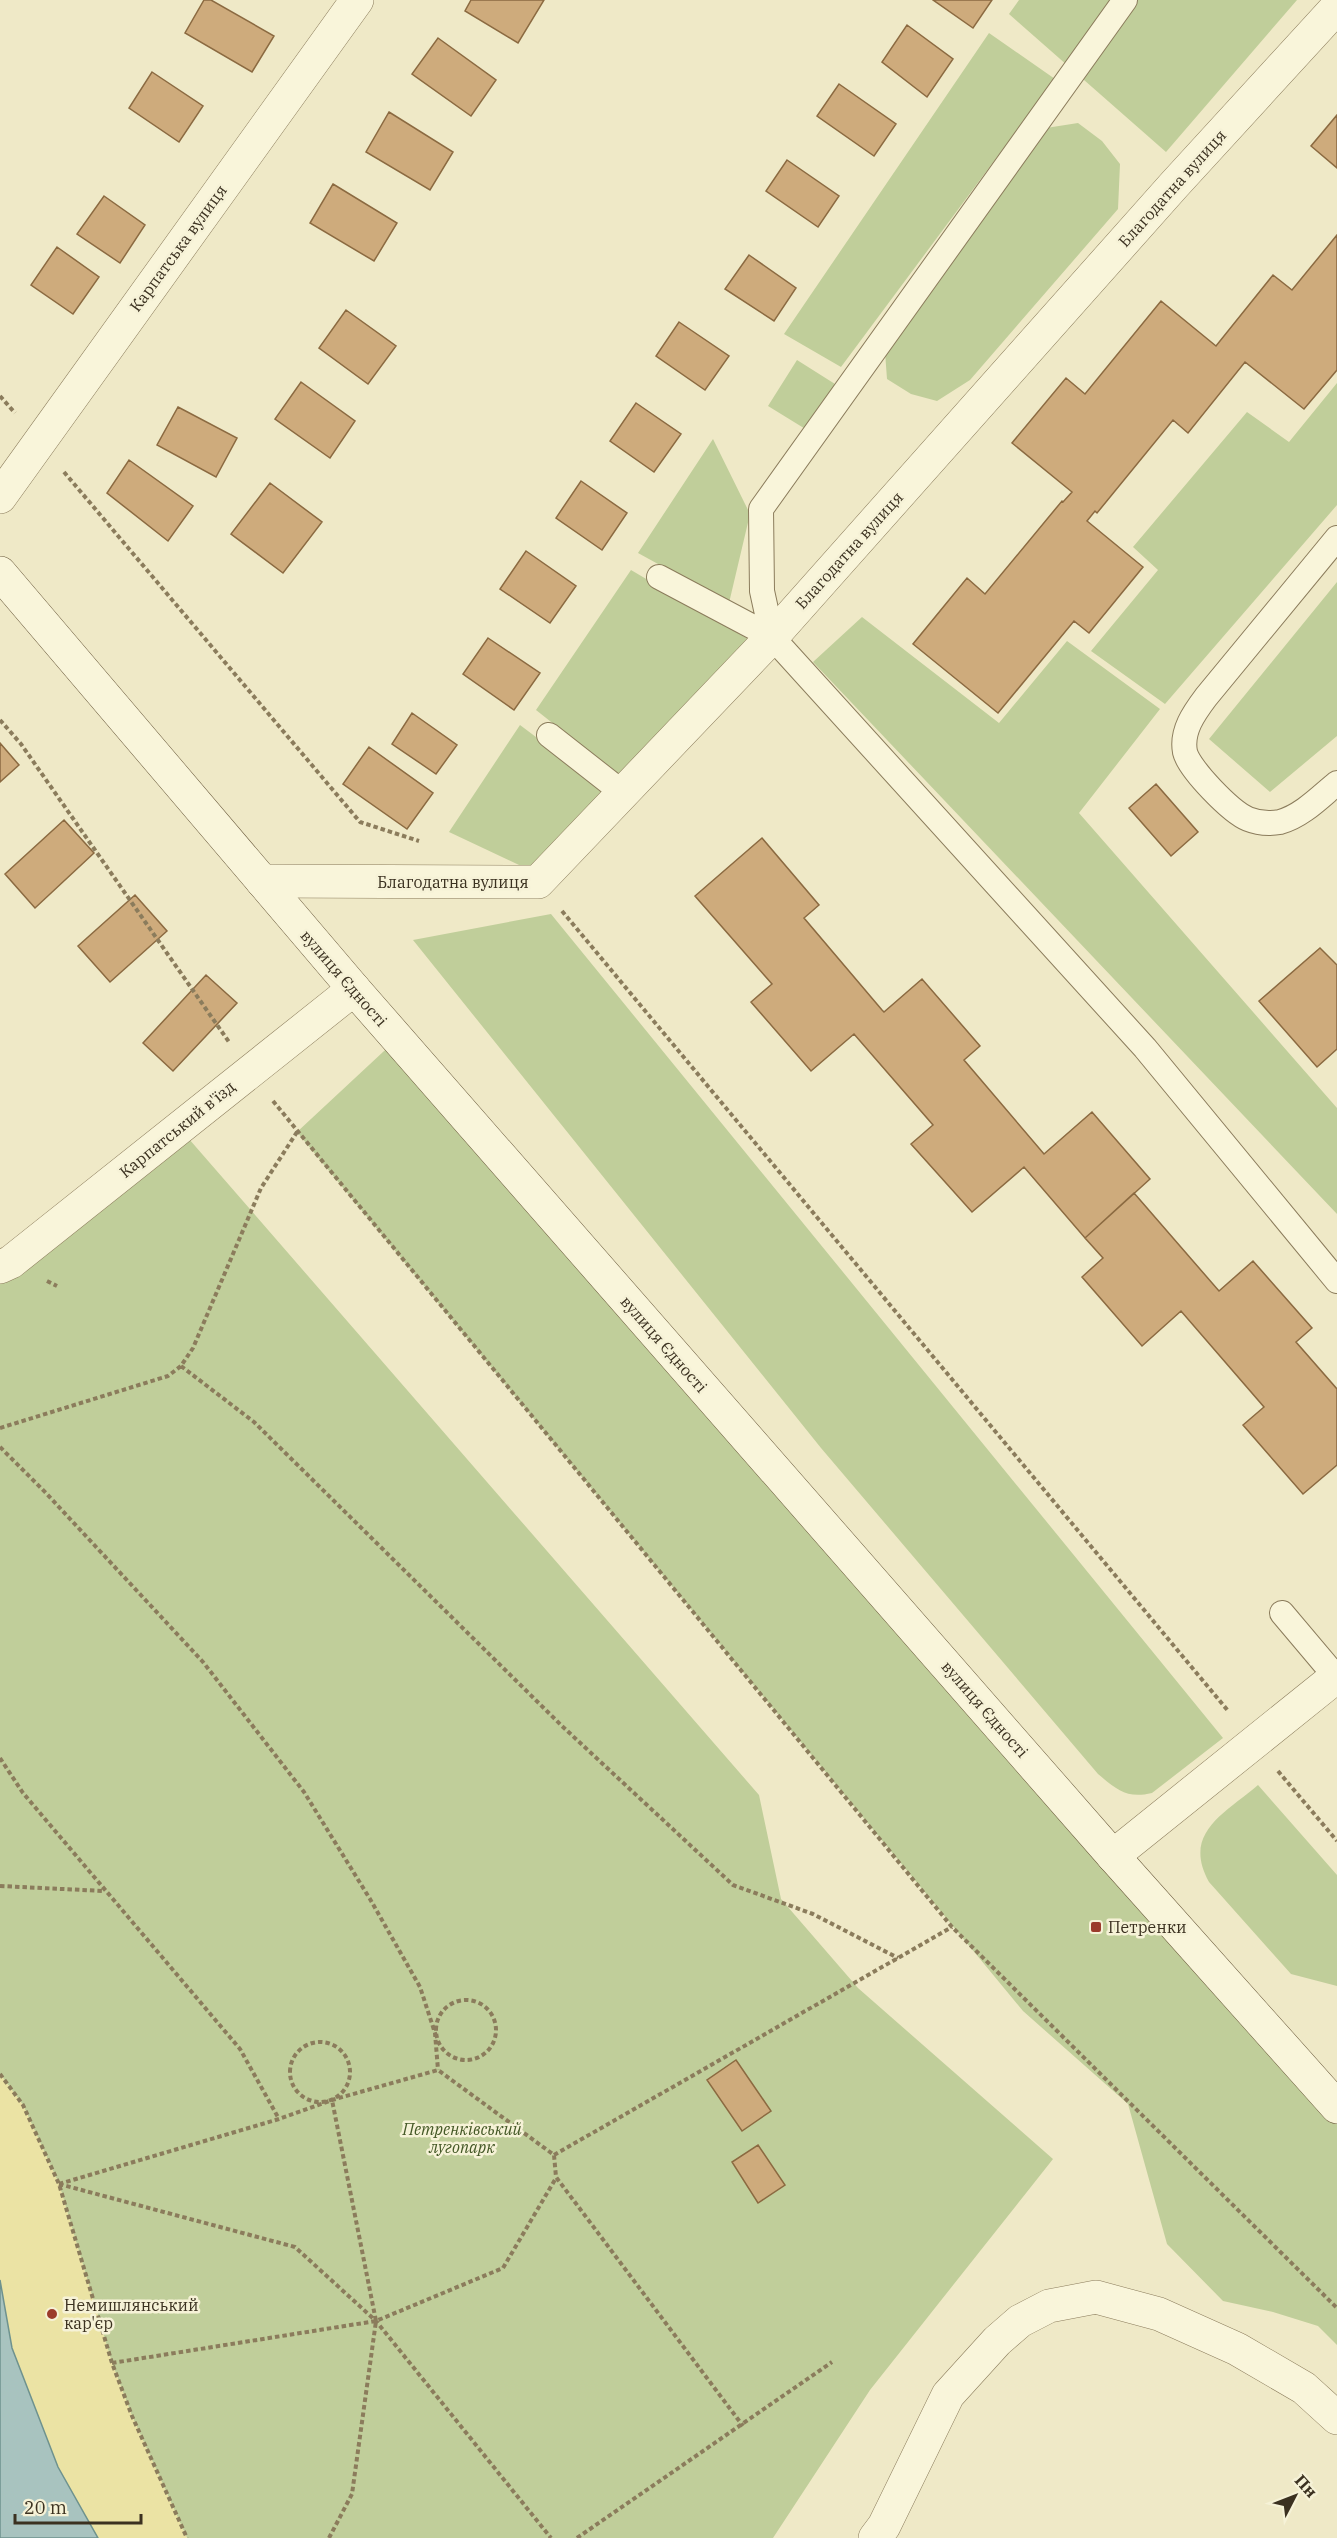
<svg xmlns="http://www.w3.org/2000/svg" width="1337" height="2538" font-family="'IBM Plex Serif',serif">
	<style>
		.green { fill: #c0ce9a }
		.sand { fill: #ebe3a4 }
		.water { fill: #a8c3bf; stroke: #6e928e; stroke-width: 1.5 }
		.building { fill: #ceab7c; stroke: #8b6a41; stroke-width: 1.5 }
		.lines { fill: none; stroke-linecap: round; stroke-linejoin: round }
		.lane-casing { stroke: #8b7c5c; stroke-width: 26 }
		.street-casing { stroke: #8b7c5c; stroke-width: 34 }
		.secondary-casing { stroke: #6d5d3f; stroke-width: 34 }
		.path { stroke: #8b7c5c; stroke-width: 4; stroke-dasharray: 4.5 3; stroke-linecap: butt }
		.lane { stroke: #f9f5da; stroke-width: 24 }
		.street { stroke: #f9f5da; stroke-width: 33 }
		.secondary { stroke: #f9f5da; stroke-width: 33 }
		.poi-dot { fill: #9b3b2b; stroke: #f6f2d7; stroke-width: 2 }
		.labels { text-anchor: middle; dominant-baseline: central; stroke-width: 5; stroke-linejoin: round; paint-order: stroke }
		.street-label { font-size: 16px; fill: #3b3120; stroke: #f6f2d7 }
		.poi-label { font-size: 16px; fill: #3b3120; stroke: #f6f2d7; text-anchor: start }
		.park-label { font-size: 16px; font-style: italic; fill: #445826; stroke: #f6f2d7 }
	</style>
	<rect width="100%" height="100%" fill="#efe9c7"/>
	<path class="green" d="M1019 0H1297L1166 152 1009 14Z
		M989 33 1055 79 841 367 784 334Z
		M1078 123 1102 141 1120 164 1118 209 970 380 937 401 911 394 887 379 885 352 1046 128Z
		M797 360 835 384 807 430 768 406Z
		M1337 383V505L1165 704 1091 651 1158 570 1133 547 1247 412 1289 442Z
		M713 439 750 514 729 603 638 553Z
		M631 570 753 642 623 779 536 710Z
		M1337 582V736L1270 792 1209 739Z
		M862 617 999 723 1067 641 1160 709 1079 813 1337 1108V1214L813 662Z
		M520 725 609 792 536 873 449 832Z
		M551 914 1223 1738 1152 1793C1127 1799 1117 1790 1098 1774L821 1448 413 940Z
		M398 1038 1337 2105V2345L1318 2326 1273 2312 1223 2301 1167 2244 1128 2104 1023 2011 297 1132Z
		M189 1139 759 1795 781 1899 858 1988 1053 2159 870 2390 773 2538H187L132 2416 112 2363 59 2184 23 2105 0 2074V1280Z
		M1258 1785 1337 1875V1986L1291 1974 1209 1882C1182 1833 1224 1814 1258 1785Z"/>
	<path class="sand" d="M0 2074 23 2105 59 2184 112 2363 132 2416 187 2538H98L58 2467 12 2348 0 2280Z"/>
	<path class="water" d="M0 2280 12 2348 58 2467 98 2538H0Z"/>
	<path class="building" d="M204 0H211L274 36 252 72 185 33Z
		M471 0H544L518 43 465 11Z
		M933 0H992L973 28Z
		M907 25 953 59 927 97 882 62Z
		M438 38 496 80 471 116 412 74Z
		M152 72 203 106 179 142 129 108Z
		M839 84 896 124 874 156 817 116Z
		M389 112 453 152 430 190 366 152Z
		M1337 115V168L1311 146Z
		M787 160 839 196 818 227 766 191Z
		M333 184 397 223 374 261 310 223Z
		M104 196 145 225 120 263 77 234Z
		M1337 235V370L1304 409 1245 362 1188 433 1173 420 1097 513 1095 511 1087 521 1143 567 1089 633 1074 621 998 713 913 644 967 578 985 594 1062 501 1063 502 1072 492 1012 443 1066 378 1085 394 1161 301 1216 346 1273 275 1292 290Z
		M57 247 99 277 73 314 31 285Z
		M749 255 796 288 774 321 725 289Z
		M346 310 396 346 368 384 319 348Z
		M679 322 729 356 705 390 656 356Z
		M301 382 355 421 330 458 275 419Z
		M636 403 681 434 654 472 610 441Z
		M178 407 237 438 216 477 157 445Z
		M129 460 193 506 168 541 107 493Z
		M581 481 627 513 602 550 556 518Z
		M270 483 322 522 283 573 231 534Z
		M526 551 576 586 550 623 500 589Z
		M488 638 540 673 514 710 463 674Z
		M412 713 457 745 436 774 392 744Z
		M0 743 19 765 0 782Z
		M369 747 433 793 407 829 343 784Z
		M1156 784 1198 832 1171 856 1129 808Z
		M64 820 94 853 35 908 5 874Z
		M762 838 819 905 804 918 882 1010 884 1012 922 979 980 1046 964 1060 1044 1154 1092 1112 1150 1179 1085 1238 1024 1167 972 1212 911 1144 933 1125 854 1034 811 1071 751 1002 772 984 695 896Z
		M135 895 167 931 110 982 78 946Z
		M1320 948 1337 965V1049L1317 1067 1259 1001Z
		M206 975 237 1003 173 1071 143 1043Z
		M1134 1193 1219 1291 1253 1261 1312 1328 1296 1342 1337 1389V1465L1303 1494 1243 1425 1264 1407 1181 1311 1142 1346 1082 1277 1103 1258 1085 1238Z
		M736 2060 771 2111 742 2131 707 2080Z
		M758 2145 785 2185 758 2203 732 2162Z"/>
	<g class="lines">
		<g class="lane-casing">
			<path id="lane" d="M1337 538 1206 697C1194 713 1181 731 1185 752 1189 769 1231 812 1248 819 1258 823 1269 824 1280 822 1302 816 1320 797 1337 783
				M659 577 772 637 1145 1048 1337 1281
				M772 637 762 591 761 509 1125 0
				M549 735 623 793
				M1282 1613 1336 1677"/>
		</g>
		<g class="street-casing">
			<path id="street" d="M0 497 357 0
				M262 881 538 882 772 637 1174 185 1337 7
				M0 1267 11 1262 354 989
				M1113 1856 1337 1676
				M875 2538 884 2526 948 2395 997 2341 1020 2321 1049 2306 1096 2297 1159 2314 1237 2349 1304 2388 1337 2418"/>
		</g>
		<g class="secondary-casing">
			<path id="secondary" d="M0 573 354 989 1113 1856 1337 2107"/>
		</g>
		<path class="path" d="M0 396 15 413
			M64 472 360 822 419 841
			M0 720 21 744 229 1042
			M562 911 1229 1712
			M273 1101 952 1927 1337 2308
			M47 1281 57 1286
			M181 1366 254 1422 562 1726 733 1885 813 1914 898 1958
			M0 1428 168 1376 181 1366 193 1348 261 1188 297 1132
			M0 1447 46 1493 203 1662 304 1792 370 1899 420 1987 435 2033 438 2070
			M0 1758 23 1793 240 2049 279 2119
			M1278 1771 1337 1841
			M0 1886 104 1891
			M436 2030a30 30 0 1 1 60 0a30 30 0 1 1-60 0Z
			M290 2072a30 30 0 1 1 60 0a30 30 0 1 1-60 0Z
			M0 2074 23 2105 59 2184 112 2363 132 2416 187 2538
			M554 2155 952 1927
			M59 2184 279 2119 332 2100 438 2070 554 2155 556 2177 743 2426
			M59 2184 295 2247 376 2321 551 2538
			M112 2363 376 2321 503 2268 556 2178
			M329 2538 352 2494 376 2321 332 2100
			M577 2538 832 2362"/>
		<use href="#lane" class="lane"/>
		<use href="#street" class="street"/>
		<use href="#secondary" class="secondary"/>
	</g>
	<g class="poi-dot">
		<rect x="1090" y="1921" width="12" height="12" rx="3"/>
		<circle cx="52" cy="2314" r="6"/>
	</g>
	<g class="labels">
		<g class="street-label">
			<text transform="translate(1172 188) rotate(-48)">Благодатна вулиця</text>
			<text transform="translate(178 248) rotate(-54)">Карпатська вулиця</text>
			<text transform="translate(849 550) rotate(-48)">Благодатна вулиця</text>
			<text x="453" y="882">Благодатна вулиця</text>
			<text transform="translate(344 978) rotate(49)">вулиця Єдності</text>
			<text transform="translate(177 1129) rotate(-39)">Карпатський в'їзд</text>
			<text transform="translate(664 1344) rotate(49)">вулиця Єдності</text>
			<text transform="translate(985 1709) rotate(49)">вулиця Єдності</text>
		</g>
		<g class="poi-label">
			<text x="1108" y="1927">Петренки</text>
			<text x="64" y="2305">Немишлянський<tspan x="64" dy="18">кар'єр</tspan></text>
		</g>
		<g class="park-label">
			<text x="462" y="2129">Петренківський<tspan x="462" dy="18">лугопарк</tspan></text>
		</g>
	</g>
	<g transform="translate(1295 2496) rotate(48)" stroke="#f6f2d7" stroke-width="4.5" paint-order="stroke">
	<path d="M0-4.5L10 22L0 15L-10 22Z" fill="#3b3120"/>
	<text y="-9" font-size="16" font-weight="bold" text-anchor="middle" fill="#3b3120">Пн</text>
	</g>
	<path d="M15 2514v9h126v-9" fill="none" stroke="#3b3120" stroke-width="3"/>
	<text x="24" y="2514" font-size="18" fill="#3b3120" stroke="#f6f2d7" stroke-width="4.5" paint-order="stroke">20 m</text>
</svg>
